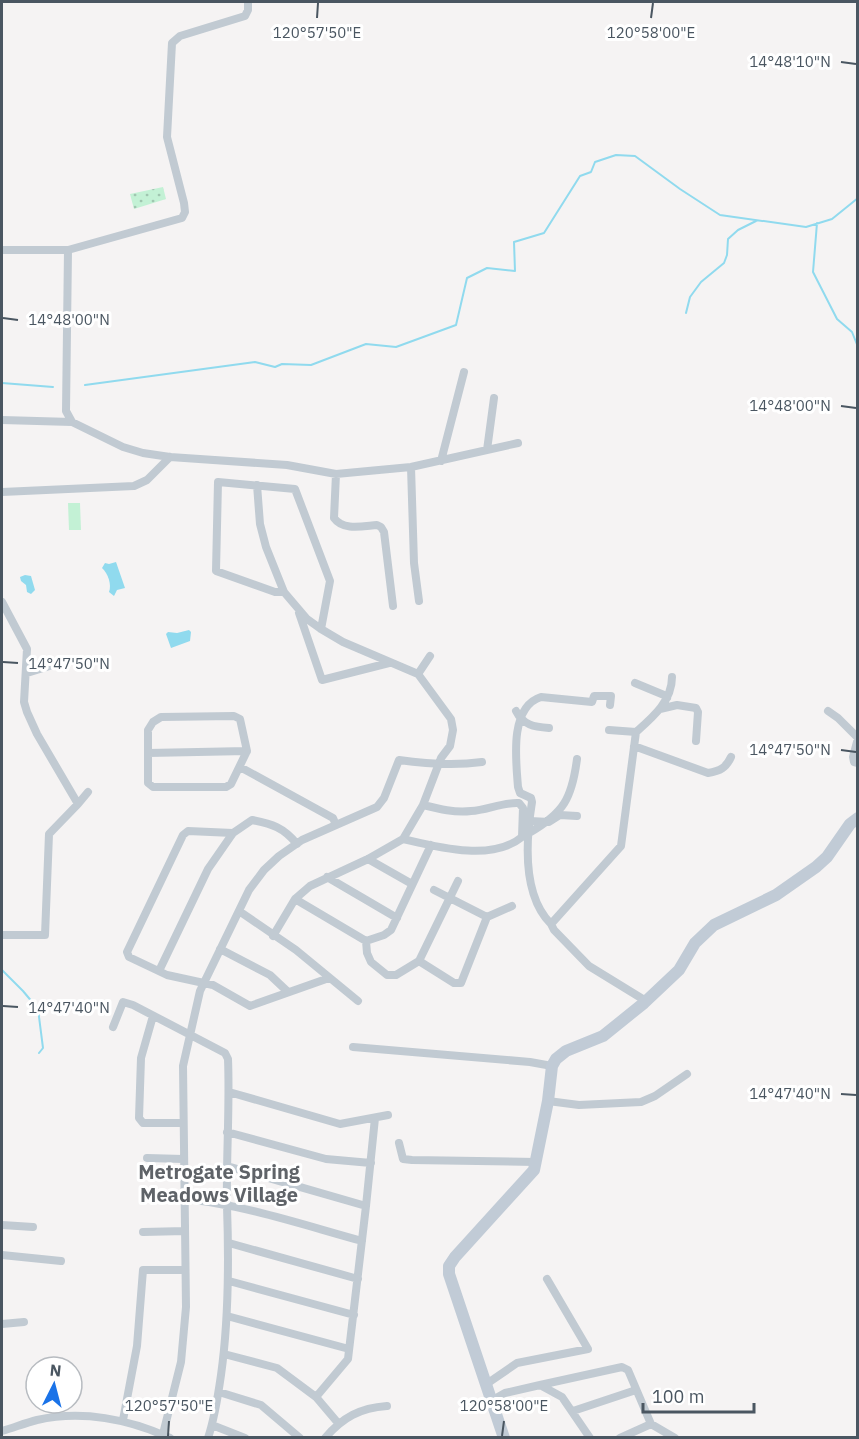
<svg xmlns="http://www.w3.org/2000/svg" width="859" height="1439" font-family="'IBM Plex Sans',sans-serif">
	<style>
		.grass { fill: #c3f1d5 }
		.park { fill: url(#park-dots) }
		.water { fill: #90daee }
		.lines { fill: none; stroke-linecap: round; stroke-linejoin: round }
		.stream { stroke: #90daee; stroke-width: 2 }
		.street { stroke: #c1cad2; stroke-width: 8 }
		.secondary { stroke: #c1cbd6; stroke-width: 12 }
		.ticks { fill: none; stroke: #4a5661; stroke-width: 2 }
		.labels { text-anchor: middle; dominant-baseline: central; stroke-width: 6; stroke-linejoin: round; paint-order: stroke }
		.neighbourhood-label { font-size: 20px; font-weight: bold; fill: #5f6368; stroke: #fff }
		.ticks-label { font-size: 15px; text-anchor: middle; fill: #4a5661; stroke: #fff; stroke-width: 6; stroke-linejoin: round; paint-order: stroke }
	</style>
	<defs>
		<pattern id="park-dots" width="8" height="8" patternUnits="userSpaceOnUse" patternTransform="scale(1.5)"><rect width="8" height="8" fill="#c3f1d5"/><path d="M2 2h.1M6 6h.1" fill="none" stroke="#a0c6b0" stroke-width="1.8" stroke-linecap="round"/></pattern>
	</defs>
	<rect width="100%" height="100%" fill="#f5f3f3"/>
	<path class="grass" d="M68 503H80L81 530H69Z"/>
	<path class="park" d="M163 187 166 199 134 209 130 194Z"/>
	<path class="water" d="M116 562 125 588 117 590 114 596 109 592C112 585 108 573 102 568L105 563 109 564Z
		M25 575 31 576 35 590 31 594 27 592 26 585 21 581 20 577Z
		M189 630 191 632 190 641 171 648 166 634 168 632 177 633Z"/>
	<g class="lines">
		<path class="stream" d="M817 223 813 272 837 319 852 332 858 347
			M686 313 690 297 701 282 724 263 727 255 728 239 738 230 756 221
			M2 383 53 387
			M85 385 255 362 275 367 282 364 311 365 366 344 396 347 456 325 467 278 487 268 515 271 514 242 544 233 580 176 591 172 595 162 616 155 635 156 680 189 720 215 806 227 832 219 858 198
			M2 970 23 991 38 1009 43 1048 39 1053"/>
		<path class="street" d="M2 250H68L182 218 185 212 184 203 167 137 172 43 180 36 245 16 248 10V2
			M68 250 66 411 72 422 123 447 143 453 170 457 287 465 336 474 411 467 518 443
			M2 420 72 422
			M487 450 494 398
			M441 461 464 372
			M411 467 414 563 419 601
			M336 474 334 518C343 531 363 526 377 525L381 527 384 532 393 606
			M257 485 260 524 266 547 284 592 307 619 321 629 343 642 418 674 451 719 453 730 450 746 441 758 423 805 403 839 368 859 310 886 295 899 273 936
			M2 492 134 486 147 480 170 457
			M284 592H275L216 571 218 482 295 489 330 581 321 629
			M2 602 27 649 24 702 27 712 37 734 78 804 49 834 45 935H2
			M299 613 322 680 389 663
			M27 673 69 660
			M418 674 430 656
			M635 683 664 695 667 698
			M660 709 677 705 696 708 698 712 696 741
			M516 711C523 725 534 727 549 728
			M828 711 838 718 858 738
			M234 716 240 719 247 751 231 784 226 787H153L148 783V730L153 722 161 717Z
			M609 730 636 732C653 717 672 701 672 677
			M636 732 621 846 551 924 554 930 589 966 646 1001
			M858 738 853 757 854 762 858 763
			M634 746 708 773C720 771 726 768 731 757
			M148 753 247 751
			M240 767 333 818 336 825
			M78 804 88 792
			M530 821 549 822 560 815 577 816
			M233 833 188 831 183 835 127 952 129 957 167 975 213 985 250 1006 329 978
			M529 833C564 813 572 798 577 759
			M403 839C437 847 492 862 522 837L523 808 519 803C503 802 487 810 471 811 455 813 439 809 423 805
			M368 859 412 884
			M327 877 397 918
			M434 890 487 917
			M295 899 366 941 384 935 391 930 431 845
			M239 911 296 950 358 1001
			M551 924C522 895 526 839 532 802L531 798 520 793 518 787C516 761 509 707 541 697L592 702 594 696H611L610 705
			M366 941 367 953 371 962 387 975H396L419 961 458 881
			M220 949 270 975 288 992
			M419 961 454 983H461L487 917 512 906
			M159 971 208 869 233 833 252 820C272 824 283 827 297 844
			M153 1016 141 1058 139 1118 143 1123H183
			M113 1027 123 1002 133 1005 225 1053 228 1059C230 1108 226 1157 227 1206 229 1262 229 1318 221 1375 218 1396 215 1417 208 1438
			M353 1047 530 1062 552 1066
			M229 1092 340 1124 388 1115
			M548 1101 579 1105 641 1102 655 1096 687 1074
			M227 1132 326 1159 371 1163
			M399 1143 403 1159 412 1160 536 1162
			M147 1158 183 1159
			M227 1166 366 1206
			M147 1197C220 1196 292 1222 362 1241
			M2 1225 33 1227
			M143 1232 185 1231
			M229 1243 358 1279
			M2 1255 61 1261
			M229 1281 354 1315
			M227 1316 349 1349
			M2 1324 24 1322
			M224 1354 277 1368 316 1397 338 1423
			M485 1385 517 1363 588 1349 547 1279
			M540 1385 622 1367 628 1370 651 1424 675 1438
			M219 1392 261 1405 300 1438
			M316 1397 348 1359 366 1206 375 1118
			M491 1401 505 1393 540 1385 562 1397 590 1438
			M573 1411 636 1390
			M123 1420 137 1346 143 1270H185
			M212 1425 245 1438
			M2 1431C13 1428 25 1423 37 1420 82 1410 129 1419 170 1438
			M162 1438 181 1362 186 1307 183 1066 200 991 249 890 264 870 279 856 302 840 377 807 384 798 399 760C427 764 453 766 482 762
			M325 1438C343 1417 360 1408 387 1406
			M620 1438 651 1424"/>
		<path class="secondary" d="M504 1438 449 1274V1266L455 1257 534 1170 548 1101 552 1066 556 1059 566 1051 603 1036 644 1003 679 970 695 943 714 925 776 895 816 867 827 857 850 824 858 818"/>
	</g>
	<path class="ticks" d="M317 18 318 3M651 18 653 3M841 62 856 64M3 318 18 320M841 406 856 408M3 662 18 663M841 750 856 752M3 1006 18 1007M841 1094 856 1095M168 1436 169 1421M502 1436 504 1421"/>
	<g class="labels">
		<g class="neighbourhood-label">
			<text x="219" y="1171">Metrogate Spring<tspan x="219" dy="23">Meadows Village</tspan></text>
		</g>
	</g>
	<g class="ticks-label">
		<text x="317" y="38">120°57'50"E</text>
		<text x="651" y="38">120°58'00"E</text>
		<text x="790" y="67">14°48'10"N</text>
		<text x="69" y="325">14°48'00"N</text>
		<text x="790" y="411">14°48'00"N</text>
		<text x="69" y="669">14°47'50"N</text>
		<text x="790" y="755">14°47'50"N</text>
		<text x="69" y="1013">14°47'40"N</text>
		<text x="790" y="1099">14°47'40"N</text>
		<text x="169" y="1411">120°57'50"E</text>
		<text x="504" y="1411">120°58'00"E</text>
	</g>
	<rect width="859" height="1439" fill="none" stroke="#4a5661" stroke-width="6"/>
	<g transform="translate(54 1385) rotate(6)"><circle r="28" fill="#ffffff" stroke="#b7bbc0" stroke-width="1.5"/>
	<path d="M0-4.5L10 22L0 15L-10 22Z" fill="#1a73e8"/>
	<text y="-9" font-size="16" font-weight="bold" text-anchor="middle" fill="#4a5661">N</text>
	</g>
	<path d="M643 1403v9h111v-9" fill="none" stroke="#4a5661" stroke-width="3"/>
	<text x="652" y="1403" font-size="18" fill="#4a5661" stroke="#ffffff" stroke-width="4.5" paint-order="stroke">100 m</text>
</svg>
